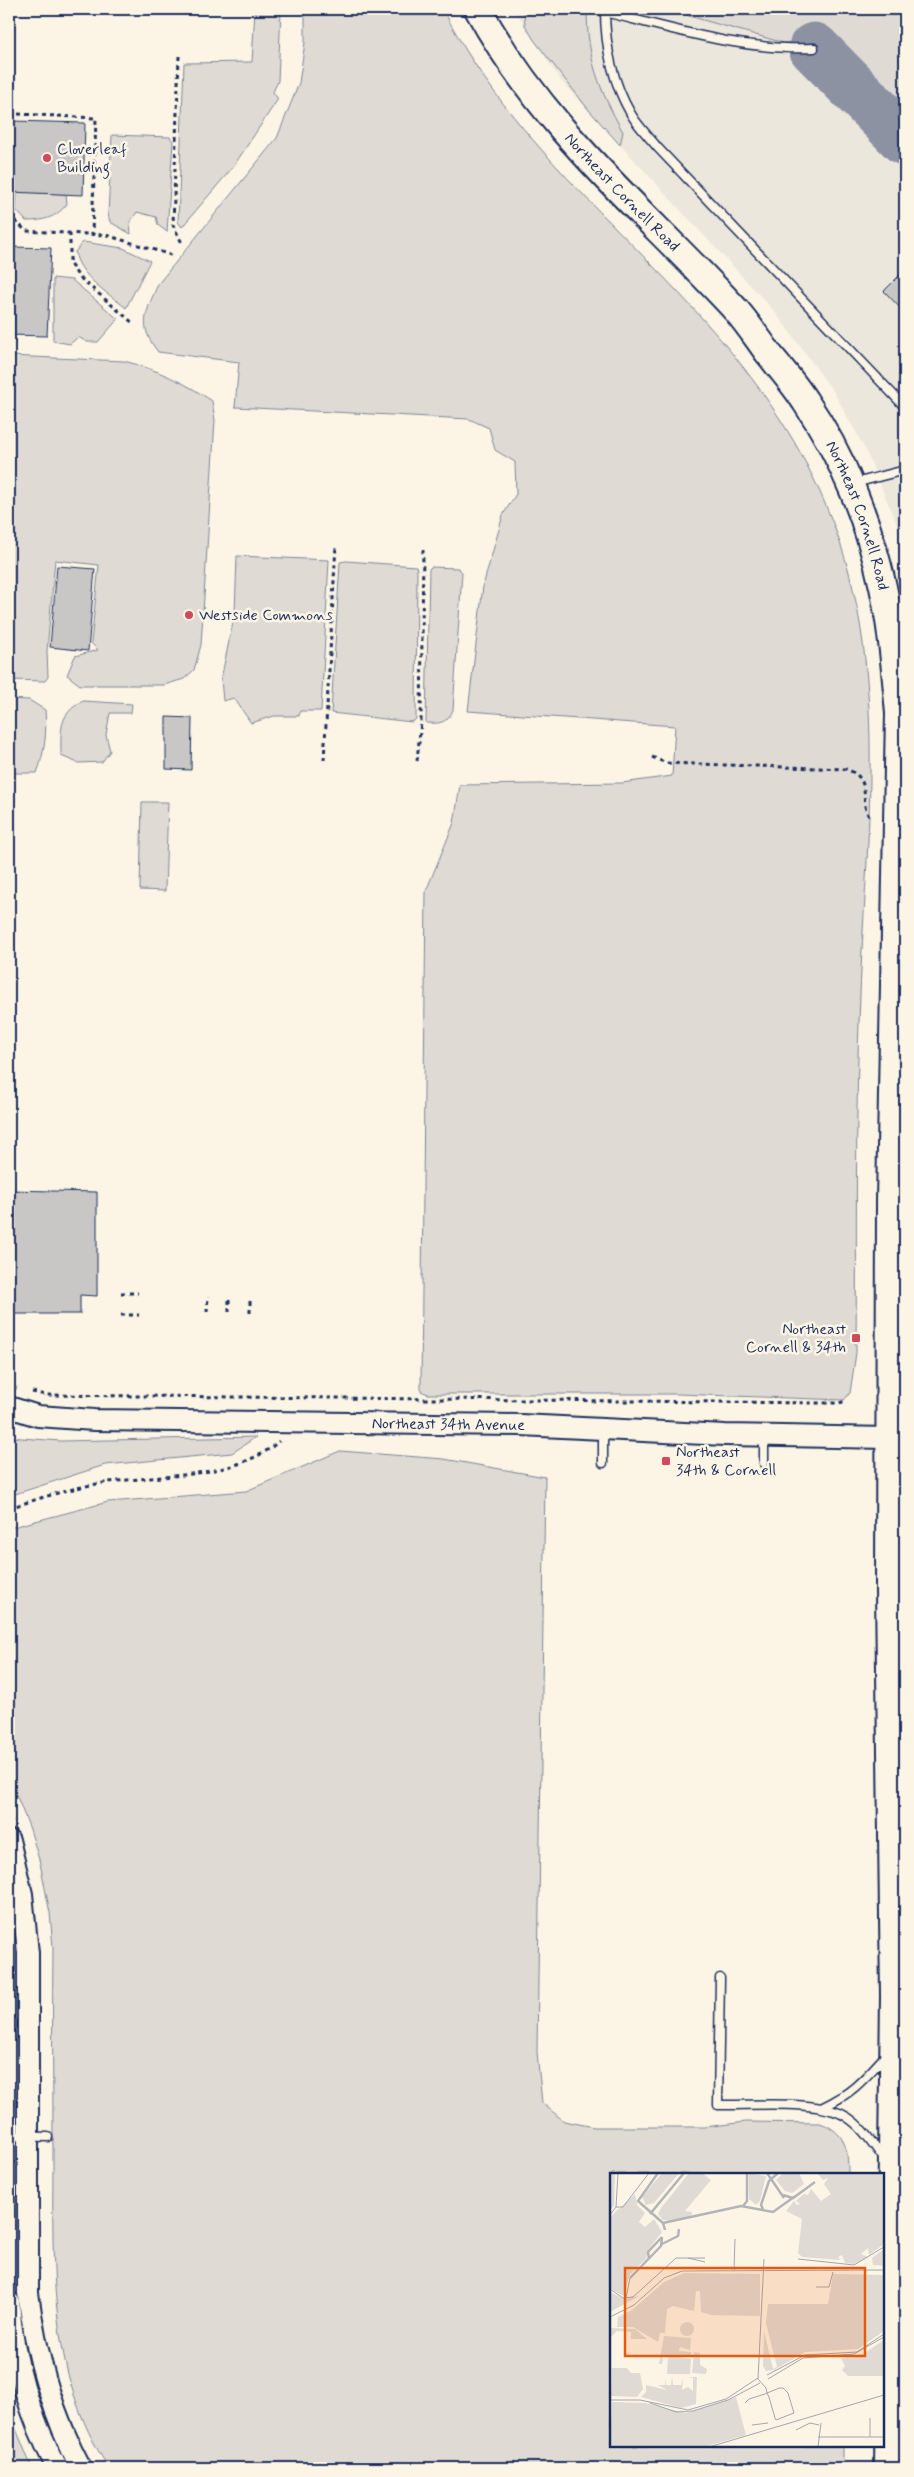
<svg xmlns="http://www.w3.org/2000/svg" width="914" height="2477" font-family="Mynerve,sans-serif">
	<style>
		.built { fill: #ece7dc }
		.green { fill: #dfdbd4; stroke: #7d8599 }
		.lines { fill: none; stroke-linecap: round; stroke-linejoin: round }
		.taxiway { stroke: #8c92a2; stroke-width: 51 }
		.building { fill: #c8c7c6; stroke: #1b2f5e }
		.service-casing { stroke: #1b2f5e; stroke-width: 11 }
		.tertiary-casing { stroke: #1b2f5e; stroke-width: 24 }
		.trunk-casing { stroke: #1b2f5e; stroke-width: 30 }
		.path { stroke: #1b2f5e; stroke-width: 3; stroke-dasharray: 4 4; stroke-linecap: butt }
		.service { stroke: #fcf5e5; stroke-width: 8 }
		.tertiary { stroke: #fcf5e5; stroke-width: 20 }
		.trunk { stroke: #fcf5e5; stroke-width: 26 }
		.poi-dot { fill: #d1495b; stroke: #fcf5e5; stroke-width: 2 }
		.labels { text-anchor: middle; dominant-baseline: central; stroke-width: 5; stroke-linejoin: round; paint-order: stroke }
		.poi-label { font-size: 16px; fill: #1b2f5e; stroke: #fcf5e5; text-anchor: start }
		.street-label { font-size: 16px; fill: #1b2f5e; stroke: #fcf5e5 }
		.inset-river { fill: none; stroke: #b2b4b8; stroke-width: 2.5 }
		.inset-road { fill: none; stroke: #a2a6af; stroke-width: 1 }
		.view { fill: #e8590c; fill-opacity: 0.15; stroke: #e8590c; stroke-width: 2.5 }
		.inset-edge { fill: none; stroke: #1b2f5e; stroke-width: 2.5 }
	</style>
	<rect width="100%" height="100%" fill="#fcf5e5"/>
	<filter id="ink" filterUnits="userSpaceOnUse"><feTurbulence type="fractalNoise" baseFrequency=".02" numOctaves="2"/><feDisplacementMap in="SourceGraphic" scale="10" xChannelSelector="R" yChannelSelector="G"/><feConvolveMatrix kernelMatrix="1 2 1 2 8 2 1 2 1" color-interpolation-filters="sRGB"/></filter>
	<g filter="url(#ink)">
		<path class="built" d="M514 9H905V563L896 522 865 449 833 391 775 312 561 81Z"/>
		<path class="green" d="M255 9H281L278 81 273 92 278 99 233 167 182 227 178 222 184 63 252 62Z
			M305 9H443C520 164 674 262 770 404 804 453 830 507 847 565 886 704 865 853 860 995 855 1114 857 1234 856 1353L850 1393 844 1400 677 1394H428L421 1391 426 891 454 823 460 785 622 783 672 776 675 726 468 711 483 586 503 515 516 494 515 462 495 450 489 428 469 419 235 407 239 362 158 352C137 325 146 313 158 284L277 138 299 83 305 42Z
			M524 9H587C587 59 599 89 623 132L620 145 589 110 534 40 525 25Z
			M679 9H905V108L847 52 822 38 784 43 689 16Z
			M112 135 170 137 173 141 167 232 158 225 156 217 137 212 130 222 131 234 110 222 108 214Z
			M17 192 66 194 67 204C56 218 43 221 26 221L16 210Z
			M83 242 123 248 150 261 126 308C107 292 80 277 75 252Z
			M53 278 72 280 118 319 98 342H87L78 337 70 344 53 341Z
			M9 356 124 361C156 369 186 383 212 401L215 420 201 645 194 670 184 679 164 685H80L67 675 75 656 98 650 91 643 99 565 55 560 47 651 48 677 45 681 9 680Z
			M237 556 329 560 321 711H300L299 716H274L251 723 234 698 223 701 221 679 235 613Z
			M346 561 416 566 417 569 416 719 412 722 331 713 340 562Z
			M431 567 458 568 462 572 453 710C447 723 440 724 426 723L429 569Z
			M9 699 29 700 45 710C47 733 45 751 37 773H9Z
			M83 701 132 704 131 713H110L106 735 110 751 102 762 78 763 61 756C61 730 58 714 83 701Z
			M142 802H168L165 891 140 890Z
			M9 1437 60 1441 256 1437 232 1453 105 1465 9 1496Z
			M340 1451 444 1459 545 1477 537 2052 542 2103 564 2121 594 2127H704L746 2122 820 2123C846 2132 848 2149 848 2174H612V2446H843V2468H109C46 2374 53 2257 53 2149 53 2081 52 2014 53 1947L50 1913 40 1863 30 1829 9 1777V1528L108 1502 246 1491Z
			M9 2412 32 2468H9Z"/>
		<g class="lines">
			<path class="taxiway" d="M814 48 905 140"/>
		</g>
		<path class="building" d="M12 121 85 123 83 195 9 192Z
			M11 247 51 248 47 336 9 335Z
			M905 270V313L884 291Z
			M57 566 95 569 88 651 50 647Z
			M166 717 192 718 191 770 166 769Z
			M9 1190 97 1192V1296L80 1295V1314H9Z"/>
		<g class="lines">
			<g class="service-casing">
				<path id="service" d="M605 9C605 45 613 83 631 114 638 126 649 137 658 148L905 407
					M605 12C673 29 743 51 814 48
					M855 483 905 470
					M764 1436V1463
					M603 1463V1429
					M720 1978 718 2105C752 2106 820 2099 847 2117 863 2127 874 2146 885 2160
					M823 2107C853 2093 864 2079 886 2055
					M9 2136 48 2137"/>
			</g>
			<g class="tertiary-casing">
				<g id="tertiary">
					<path id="s1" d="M9 1407 38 1416 94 1420 521 1425 725 1435 889 1438"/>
					<path d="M9 1840 22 1894 28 1953V2293C36 2355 51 2412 81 2468"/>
					<path d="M9 2302C13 2359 30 2417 57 2468"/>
				</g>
			</g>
			<g class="trunk-casing">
				<g id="trunk">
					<path id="s2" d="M478 9C546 133 643 209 736 310 748 324 758 339 769 354 781 369 794 384 805 401 843 456 869 523 883 587 892 629 895 671 899 713L890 1202 889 1590 894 1997 888 2468"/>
				</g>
			</g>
			<path class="path" d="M179 56 173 225 182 243
				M18 114 96 118 92 234
				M9 215 26 231 106 235 171 255
				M12 218 14 192
				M70 233V264L79 277 133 323
				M652 757 666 763 846 769C877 780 855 805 872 819
				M324 760 336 545
				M417 761 421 722 423 550
				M121 1293H138
				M207 1312 208 1296
				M229 1312V1297
				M250 1313V1297
				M121 1315H139
				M9 1385 17 1388
				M32 1392 46 1395 819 1403H839L846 1401
				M9 1508C38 1499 67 1489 97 1484 152 1474 236 1481 279 1441
				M9 1814 12 1822"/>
			<use href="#service" class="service"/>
			<use href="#tertiary" class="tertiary"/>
			<use href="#trunk" class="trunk"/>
		</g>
	</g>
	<g class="poi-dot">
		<circle cx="47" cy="158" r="5"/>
		<circle cx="189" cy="615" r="5"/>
		<rect x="851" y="1333" width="10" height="10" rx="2.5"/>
		<rect x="661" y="1456" width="10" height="10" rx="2.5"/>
	</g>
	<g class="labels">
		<g class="poi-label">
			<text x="57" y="149">Cloverleaf<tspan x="57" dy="18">Building</tspan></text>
			<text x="199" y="615">Westside Commons</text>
			<text x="846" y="1329" text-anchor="end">Northeast<tspan x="846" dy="18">Cornell &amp; 34th</tspan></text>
			<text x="676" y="1452">Northeast<tspan x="676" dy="18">34th &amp; Cornell</tspan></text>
		</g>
		<g class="street-label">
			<text stroke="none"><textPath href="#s2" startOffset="234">Northeast Cornell Road</textPath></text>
			<text stroke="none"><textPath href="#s2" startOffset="639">Northeast Cornell Road</textPath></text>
			<text stroke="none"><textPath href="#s1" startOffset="441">Northeast 34th Avenue</textPath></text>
		</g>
	</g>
	<g transform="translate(610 2173)">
		<rect width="274" height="274" fill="#fcf5e5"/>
		<path d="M0 0H5L4 33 0 37ZM52 0H69L44 30 36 32 32 24ZM79 0H92L101 7 75 38 82 39 81 43 61 48 53 47 48 41 51 35ZM139 0 156 3 150 28 146 32 139 26ZM173 0H189L194 11 182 20 175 18 166 7ZM207 0H272L274 3V71L259 82 258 75 251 81 258 84 244 91 235 90 232 82 228 84 230 87 192 84 188 80 192 46 176 38 184 28 187 32 190 31 186 28 189 25 194 21 198 22 201 16 211 28 221 21 214 11 218 5 213 7ZM25 21 27 32 35 40 29 49 35 54 44 46 52 59 38 77 36 86 20 101 13 123 0 115V44ZM274 76V93L263 92 262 85ZM74 100 150 101V143L101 142 91 139 90 118H86L84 138 63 133 57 136 55 160H50L48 169 23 154H7L8 144 22 137 54 109ZM223 101 274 102V158L248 176 195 179 164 197 156 198 153 193 154 158 163 196 167 194 156 150 158 131H218ZM0 119 14 126 29 123 0 139ZM70 156a7 7 0 1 1 14 0a7 7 0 1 1-14 0ZM1 155 25 156 37 166H21V159L7 158 0 165ZM54 163 81 165 80 177 70 174 69 178 81 179V184H68L81 186 80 201H57L58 183H53L52 191H49ZM274 167V203H238L232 197 235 193 231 185 253 181ZM84 179 90 180V192L97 196 96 201 82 200ZM2 195H17L21 200H30L33 216 27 224 1 223ZM62 203 63 212H71L73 204 72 217 78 214 83 218V205L78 204H87L86 231 71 235 31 224 36 219V212L57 217 48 212H55V205L56 212H61ZM126 224 136 262 94 274H0L2 229 35 230 76 240Z" fill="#dfdbd4"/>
		<path class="inset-river" d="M48 0 28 28 53 50 55 57M157 0 174 25M173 22 183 25 205 9M133 33 137 28V0M153 36 151 32 159 8 168 0M40 41 74 0M53 50 131 33 163 39 184 24M52 71 68 63 69 56M39 86 38 79 52 64M20 105 51 73 52 64"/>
		<path class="inset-road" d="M6 34H13L39 0M0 42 6 34 8 0M78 85 95 89M188 86 244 92 274 74M124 97 125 66M206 114H219L223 99M0 116 13 125 23 124 66 85H95M16 125 20 105M0 144 24 132 54 105 72 98 274 97M157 202 195 182 247 179 274 161M158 206 193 185 244 181 274 164M0 227H30L78 237 116 226 148 205M40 230 66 239 83 238 118 227 150 210M135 230 139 226 155 221 157 220 167 216 169 215H173L178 220 184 240 166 247 165 245 159 224 157 220 156 215 148 206 154 86M142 252 158 250M186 257 200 250 209 252M208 264H274M260 264V245M99 274 274 222M208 274 211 250"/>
		<path class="view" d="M15 95H255V183H15Z"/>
		<rect width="274" height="274" class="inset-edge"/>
	</g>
	<rect width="914" height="2477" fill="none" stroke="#fcf5e5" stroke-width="30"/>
	<rect x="15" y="15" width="884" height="2447" fill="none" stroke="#1b2f5e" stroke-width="2" filter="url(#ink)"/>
</svg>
